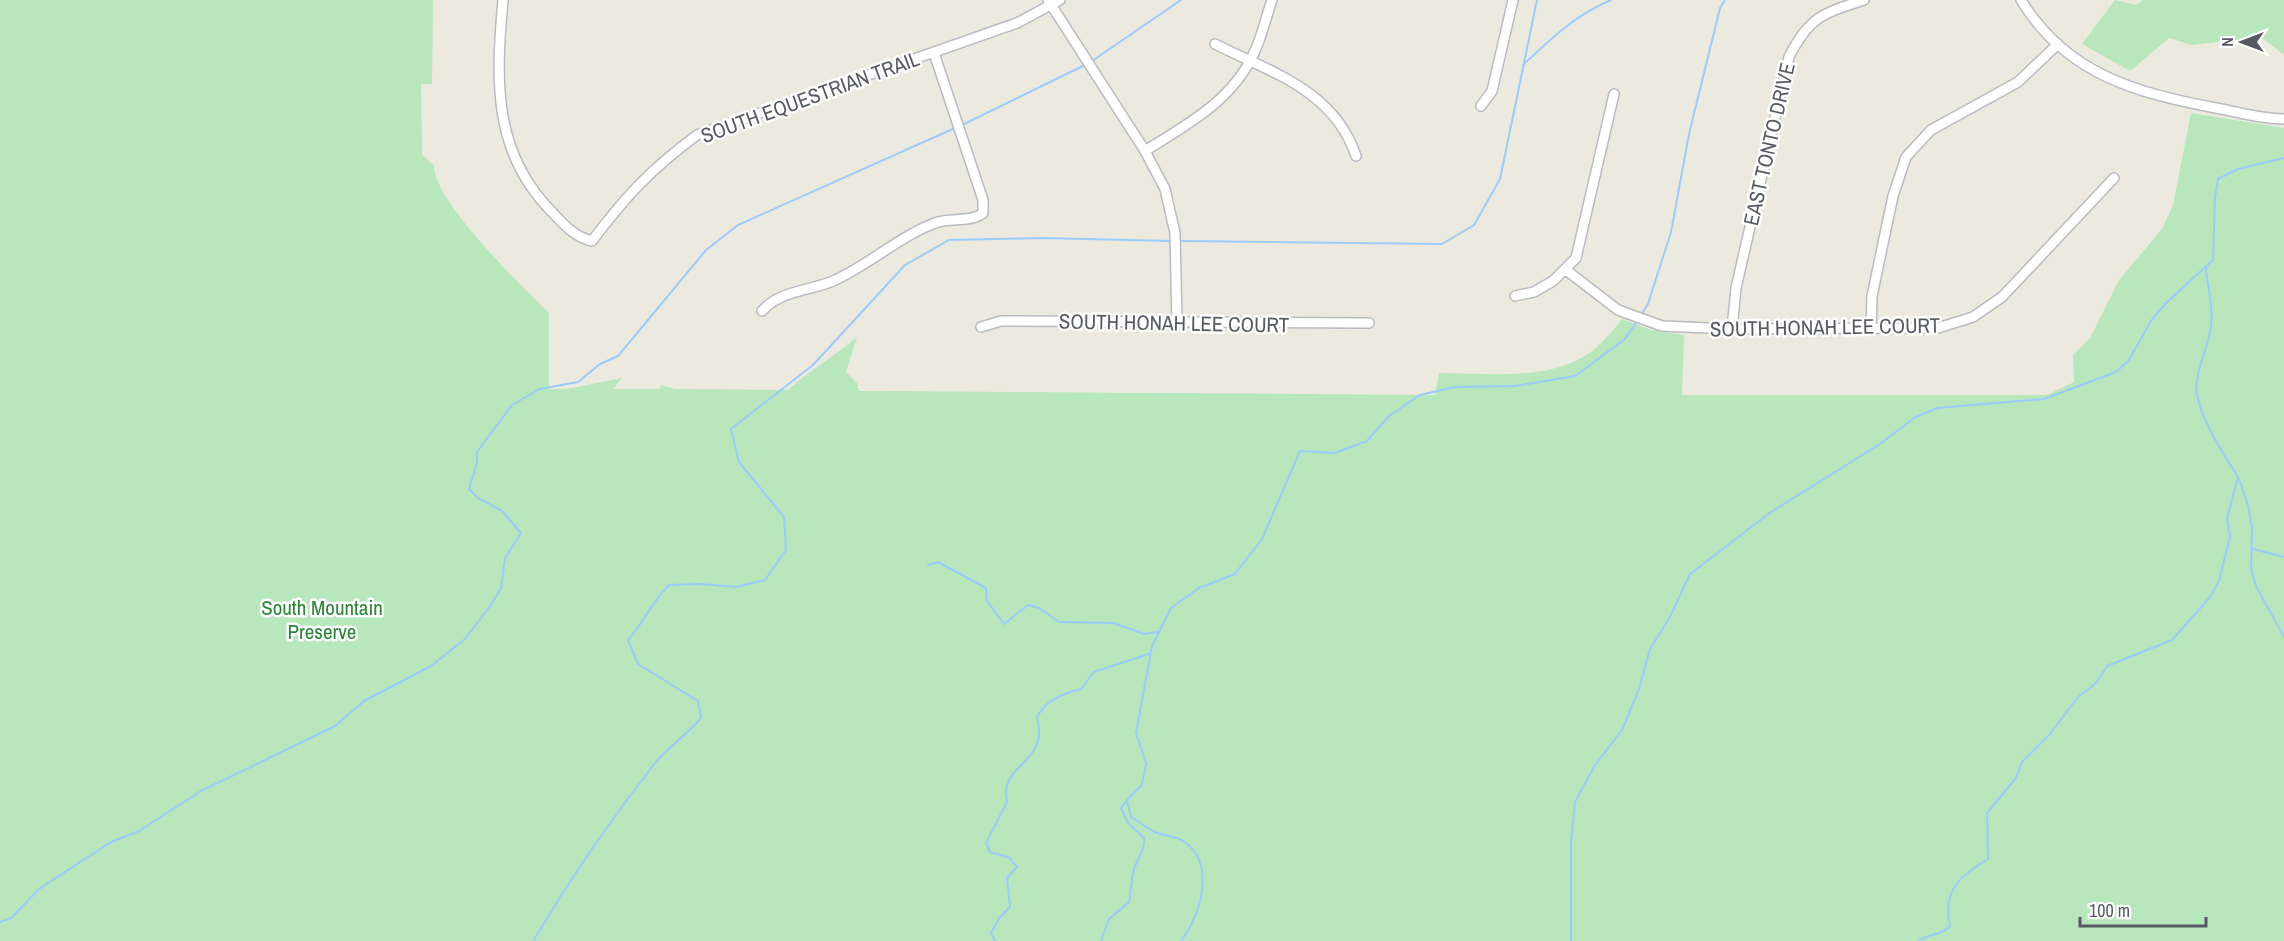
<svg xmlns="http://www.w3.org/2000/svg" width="2284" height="941" font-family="'Archivo Narrow',sans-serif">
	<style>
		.green { fill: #b7e7ba }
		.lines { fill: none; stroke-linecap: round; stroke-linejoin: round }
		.stream { stroke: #9bccff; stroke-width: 2 }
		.minor-casing { stroke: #b9bbc2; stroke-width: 12 }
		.minor { stroke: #fff; stroke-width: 9 }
		.labels { text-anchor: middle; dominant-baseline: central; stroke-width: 5; stroke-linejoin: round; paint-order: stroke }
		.street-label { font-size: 21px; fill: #575b61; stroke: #fff }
		.park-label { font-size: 21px; fill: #2c8436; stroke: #fff }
	</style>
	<rect width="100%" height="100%" fill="#eceade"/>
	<path class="green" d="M0 0H433L432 84H421L422 155 434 165C433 201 521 285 549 313V389H567L622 378 613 389H660L661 385 675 389 788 390C810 370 835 356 857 337L846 372 857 383 859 391 1435 395 1439 373C1488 373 1556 383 1597 347 1606 339 1614 329 1622 319L1651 330 1684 335 1682 395H2047L2074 382 2073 355 2090 338 2119 280 2162 229 2173 205 2191 113 2284 128V941H0Z
		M2115 0 2136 5 2143 0H2284V55L2261 37 2192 45 2169 38 2130 71 2082 44Z"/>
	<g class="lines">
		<path class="stream" d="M1092 61 1181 0
			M1523 65C1551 39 1575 15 1611 0
			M960 126 1087 64
			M1177 241 1442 244 1474 225 1500 179 1537 0
			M1641 315 1648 304 1671 232 1689 134 1720 8 1725 0
			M2239 479 2248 505 2252 528 2251 569 2256 586 2284 637
			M2253 549 2284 557
			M928 565 938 562 986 588 987 601 1004 624 1028 605 1039 608 1059 622 1114 623 1144 634 1158 632
			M0 922 11 918 39 889 111 842 139 831 201 791 335 726 364 701 431 666 465 639 491 605 501 588 505 558 521 533 502 511 478 498 469 489 477 463V452L512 405 540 389 578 382 600 364 618 356 706 250 738 225 955 128
			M533 941C570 879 611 819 655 763 669 746 687 735 701 718L698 701 638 664 628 640C644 622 652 602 669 585L700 584 736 587 765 580 786 550 784 517 739 462 731 429 813 365 905 265 949 240 1044 238 1171 241
			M995 941 991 933 999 918 1010 907 1007 878 1017 867 1010 858 990 852 986 843 1007 802C998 762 1050 766 1037 717 1046 700 1063 693 1081 689L1094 672 1149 654
			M1101 941 1109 919 1129 902C1131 892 1131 880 1134 869 1138 857 1145 851 1144 838L1128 823 1121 808 1126 801
			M1181 941C1201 915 1217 862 1182 840 1174 836 1164 836 1155 832 1147 828 1139 822 1131 817L1127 800 1142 785 1146 763 1136 733 1152 646 1171 608 1199 588 1235 574 1262 539 1300 451 1335 453 1367 441 1389 416 1420 395 1455 387 1515 386 1575 376 1625 339 1638 320
			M1571 941V844L1575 802 1595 765 1622 730 1639 689 1650 649 1670 617 1690 574 1771 512 1880 444 1914 418 1937 408 2044 399 2116 372 2129 360 2151 321 2166 303 2213 260 2215 197 2218 179 2238 169 2284 158
			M1918 941C1929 933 1941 936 1950 926 1942 890 1960 876 1988 859L1987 813 2016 778 2022 762 2050 734 2078 697 2096 683 2107 666 2172 640 2210 597 2219 581 2230 536 2227 519 2238 477C2224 455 2201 420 2197 394 2194 372 2208 349 2211 327 2214 306 2207 287 2206 267"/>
		<g class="minor-casing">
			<path id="minor" d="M503 0C496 78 492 152 552 212 564 225 575 237 592 241 626 196 651 169 697 135L1017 23 1060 0
				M1048 0 1145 151 1165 189 1175 233 1177 323
				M2021 0C2066 74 2136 93 2216 108 2238 112 2261 119 2284 119
				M1215 44C1272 73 1334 90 1356 156
				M1481 106 1492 91 1513 0
				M1145 151C1188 124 1232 101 1254 53 1262 37 1266 17 1272 0
				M1566 270 1618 310 1662 326 1732 329 1938 328 1973 317 2002 297 2114 178
				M1515 296 1534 292 1553 281 1576 258 1614 94
				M762 311C779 291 809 291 833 281 870 265 900 235 938 222 952 218 972 222 983 213V200L934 53
				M981 327 1001 321 1369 323
				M1732 329 1736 288 1789 57C1809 17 1823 13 1864 0
				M1871 329 1872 296 1893 196 1906 157 1931 130 2018 82 2058 44"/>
		</g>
		<use href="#minor" class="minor"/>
	</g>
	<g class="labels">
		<g class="street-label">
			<text transform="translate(810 97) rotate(-20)">SOUTH EQUESTRIAN TRAIL</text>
			<text transform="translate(1769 144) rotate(-77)">EAST TONTO DRIVE</text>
			<text transform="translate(1174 323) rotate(1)">SOUTH HONAH LEE COURT</text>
			<text transform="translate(1825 327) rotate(-1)">SOUTH HONAH LEE COURT</text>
		</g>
		<g class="park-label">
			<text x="322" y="607">South Mountain<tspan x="322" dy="24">Preserve</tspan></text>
		</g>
	</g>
	<g transform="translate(2242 42) rotate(270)" stroke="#ffffff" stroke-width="4.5" paint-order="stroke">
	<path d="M0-4.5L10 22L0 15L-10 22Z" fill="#575b61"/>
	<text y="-9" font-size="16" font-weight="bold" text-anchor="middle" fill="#575b61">N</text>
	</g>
	<path d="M2080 917v9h126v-9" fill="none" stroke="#575b61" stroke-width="3"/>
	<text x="2089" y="917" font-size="18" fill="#575b61" stroke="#ffffff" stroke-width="4.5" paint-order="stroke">100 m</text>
</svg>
